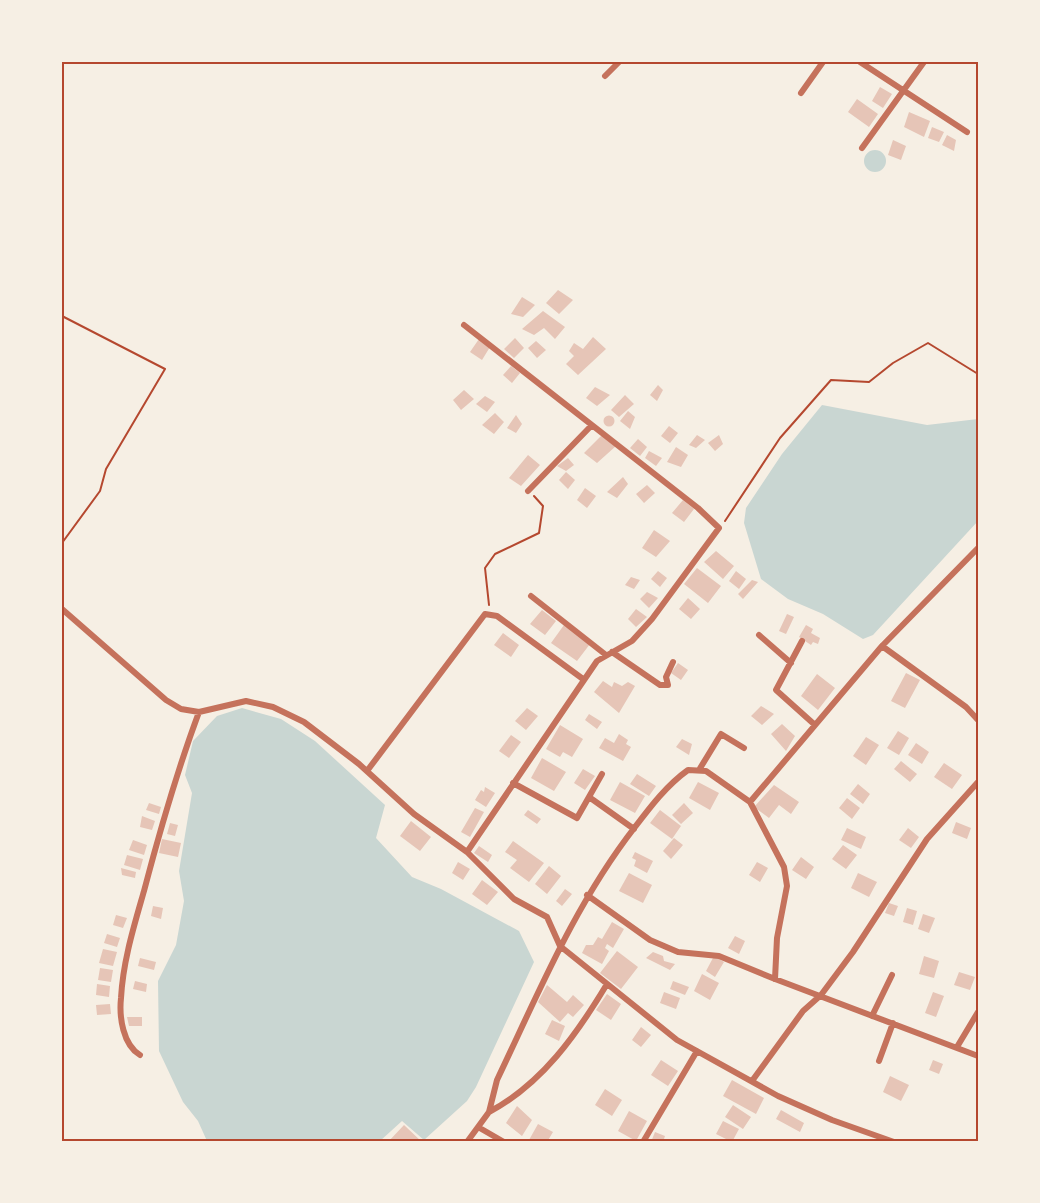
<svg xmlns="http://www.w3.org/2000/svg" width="1040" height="1203" font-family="Lato,sans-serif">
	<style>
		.water { fill: #c9d6d2 }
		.building { fill: #e6c5b7 }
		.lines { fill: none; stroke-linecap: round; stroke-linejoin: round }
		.path { stroke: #b5482f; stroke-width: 2 }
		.minor { stroke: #c5725c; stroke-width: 6 }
		.neatline { fill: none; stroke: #b5482f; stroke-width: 2 }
	</style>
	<rect width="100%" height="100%" fill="#f6efe4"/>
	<path class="water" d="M864 161a11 11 0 1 1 22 0a11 11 0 1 1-22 0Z
		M822 405 927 425 978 419V521L873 635 863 639 823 614 788 599 761 579 744 523 746 508 782 454Z
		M242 708 281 719 315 741 385 805 376 838 412 877 441 889 519 931 534 962 476 1087 467 1101 424 1140 402 1121 380 1141H207L198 1121 183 1102 159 1051 158 981 176 945 184 901 179 871 192 793 185 775 193 741 217 716Z"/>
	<path class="building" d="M880 87 892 94 883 108 872 101Z
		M857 99 878 114 869 127 848 112Z
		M909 112 930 121 924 137 904 127Z
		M932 127 944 132 939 142 928 138Z
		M947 135 956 140 954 151 942 145Z
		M893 140 906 146 901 160 888 155Z
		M558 290 573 300 559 314 546 303Z
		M522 297 535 305 523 317 511 314Z
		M543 311 565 327 555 339 544 328 534 335 522 329Z
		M593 337 606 349 578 375 566 364 574 356 569 351 574 343 583 349Z
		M515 338 524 348 514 358 504 349Z
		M479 339 490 347 482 360 470 352Z
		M536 341 546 350 537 358 528 348Z
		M511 366 520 373 512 383 503 375Z
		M658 385 663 390 657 401 650 395Z
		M595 387 610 395 597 406 586 398Z
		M464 390 474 399 461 410 453 400Z
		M625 395 634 404 619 417 611 410Z
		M485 396 495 402 487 412 476 404Z
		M628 411 635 417 630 429 620 421Z
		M495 413 504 422 494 434 482 425Z
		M516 415 522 424 516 433 507 428Z
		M603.5 421a5.5 5.5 0 1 1 11 0a5.5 5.5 0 1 1-11 0Z
		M669 426 678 433 670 443 661 436Z
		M602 435 616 446 597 463 584 453Z
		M697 435 705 440 696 448 689 445Z
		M719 435 723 444 715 451 708 443Z
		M638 439 647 447 640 456 630 448Z
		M676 447 688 455 681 467 667 462Z
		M649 451 662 458 656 466 645 458Z
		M528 455 540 465 521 486 509 478Z
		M568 458 574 465 566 471 557 466Z
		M566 472 575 480 568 489 559 480Z
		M623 477 628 484 617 498 607 492Z
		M647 485 655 493 644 503 636 494Z
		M585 488 596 496 587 508 577 500Z
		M683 500 694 509 684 522 672 513Z
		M654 530 670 541 656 557 642 548Z
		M716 551 734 566 723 579 704 562Z
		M697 568 721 586 708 603 684 584Z
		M658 571 667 578 660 587 651 579Z
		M736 571 746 579 739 589 729 581Z
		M631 577 640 580 634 589 625 585Z
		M752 580 758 582 743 599 738 594Z
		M647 592 658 598 649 608 640 599Z
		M688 598 700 609 691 619 679 609Z
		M636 609 647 617 636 627 628 619Z
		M542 610 556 621 545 635 530 624Z
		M787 614 794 617 786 634 779 631Z
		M564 625 590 644 577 661 551 643Z
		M806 625 813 629 811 633 820 638 818 644 813 642 811 645 799 637Z
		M503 633 519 645 511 657 494 645Z
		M678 663 688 670 681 680 671 673Z
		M906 673 920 680 905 708 891 701Z
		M817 674 835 688 818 710 801 696Z
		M603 681 612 687 614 682 622 686 628 682 635 686 619 713 594 692Z
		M761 706 774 714 762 725 751 716Z
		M527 708 538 716 526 730 515 721Z
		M589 714 602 722 597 729 585 720Z
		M782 724 795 736 786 751 771 734Z
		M560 725 583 739 572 757 563 752 560 757 546 749Z
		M898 731 909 738 899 755 887 748Z
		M619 734 628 740 626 744 631 747 623 761 599 748 605 738 614 743Z
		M511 735 521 742 509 758 499 751Z
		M866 737 879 745 866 765 853 756Z
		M682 739 692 744 689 755 676 747Z
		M916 743 929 752 922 764 908 755Z
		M542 758 566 772 554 791 531 778Z
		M901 761 917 774 910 782 894 769Z
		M944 763 962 775 952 789 934 777Z
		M583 769 595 776 585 790 574 783Z
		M637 774 656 786 649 796 630 784Z
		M620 782 645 796 635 813 610 800Z
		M698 782 719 793 710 810 689 798Z
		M858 784 870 794 863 804 850 794Z
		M774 785 799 802 791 814 779 805 769 818 754 807Z
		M485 787 495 793 486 807 475 800 481 790 484 792Z
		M847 798 860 808 852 819 839 808Z
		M149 803 161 807 159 814 146 810Z
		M684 803 693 813 681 824 672 815Z
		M475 808 484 812 470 837 461 832Z
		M528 810 541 819 537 824 524 815Z
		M660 810 681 826 672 839 650 823Z
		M142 816 155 821 152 830 140 827Z
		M411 821 431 837 420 851 400 836Z
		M956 822 971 828 967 839 952 833Z
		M170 823 178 825 175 836 167 834Z
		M847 828 866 837 861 849 841 840Z
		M908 828 919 837 911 848 899 840Z
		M674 838 683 845 671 859 663 851Z
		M162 839 181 843 178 857 159 853Z
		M133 840 147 845 144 855 129 850Z
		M513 841 544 863 529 882 510 868 517 860 505 852Z
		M843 845 857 855 846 869 832 859Z
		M479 846 492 855 488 862 474 853Z
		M635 852 653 861 647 873 634 866 636 860 632 858Z
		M127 855 143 859 140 870 124 865Z
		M801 857 814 867 806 879 792 870Z
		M458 862 470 869 463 880 452 873Z
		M757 862 768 868 760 882 749 875Z
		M549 866 561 876 547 894 535 884Z
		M121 868 136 872 135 878 122 875Z
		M629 873 652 885 643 903 619 891Z
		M858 873 877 882 869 897 851 888Z
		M482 880 498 892 487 905 472 894Z
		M565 889 572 894 562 906 556 901Z
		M889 903 898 906 894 916 885 913Z
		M153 906 163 908 161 919 151 916Z
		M907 908 917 911 913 925 903 922Z
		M923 914 935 918 929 933 918 929Z
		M116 915 127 918 123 928 113 925Z
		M612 922 624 929 613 948 607 944 605 948 609 951 602 964 582 953 586 945H593L598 937 602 939Z
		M107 934 120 938 117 947 104 943Z
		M735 936 745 941 739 954 728 948Z
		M103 949 117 952 113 966 99 963Z
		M617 951 638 967 621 989 600 973Z
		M653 952 663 956 664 961 675 964 670 970 646 958Z
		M714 956 724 962 715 977 706 971Z
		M924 956 939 961 934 978 919 974Z
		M140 958 156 962 154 970 138 966Z
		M100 968 113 970 111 982 98 980Z
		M959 972 975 977 970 990 954 985Z
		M702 974 719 983 710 1000 694 991Z
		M135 981 147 984 146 992 133 989Z
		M673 981 689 987 685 995 670 989Z
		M97 984 110 986 109 997 96 995Z
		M547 985 567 1002 573 995 584 1005 573 1017 568 1013 560 1022 538 1002Z
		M664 992 680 998 676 1009 660 1003Z
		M933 992 944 996 936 1017 925 1013Z
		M607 994 621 1004 611 1020 596 1010Z
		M110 1004 111 1014 97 1015 96 1005Z
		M127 1017H142V1026H129Z
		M552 1020 565 1026 559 1041 545 1034Z
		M641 1027 651 1035 641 1047 632 1040Z
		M661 1060 678 1071 668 1086 651 1075Z
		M933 1060 943 1064 939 1074 929 1070Z
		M890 1076 909 1085 901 1101 883 1092Z
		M732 1080 764 1098 756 1114 723 1096Z
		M605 1089 622 1100 612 1116 595 1105Z
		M733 1105 751 1117 743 1129 725 1117Z
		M517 1106 532 1120 522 1136 506 1123Z
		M781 1110 804 1123 800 1132 776 1119Z
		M629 1111 647 1121 636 1141 618 1131Z
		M723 1121 739 1129 732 1142 716 1134Z
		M538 1124 553 1132 547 1142 529 1140Z
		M404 1125 422 1142H388Z
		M655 1132 665 1136 663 1142H651Z"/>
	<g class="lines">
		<path class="path" d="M62 316 165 369 106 469 100 491 62 543
			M725 521 780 438 831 380 869 382 893 363 928 343 978 374
			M489 605 485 568 495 554 539 533 543 506 534 496"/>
		<path class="minor" d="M860 62 967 132
			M605 76 619 62
			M801 93 823 62
			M862 148 924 62
			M464 325 698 508 719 528 652 619 632 641 597 661 467 852
			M528 491 591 426
			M531 596 606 655
			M62 609 166 700 181 709 199 712 246 701 273 707 304 722 359 764 414 814 467 852 514 899 547 917 560 946 677 1040 778 1096 832 1120 894 1142
			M759 635 791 663
			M802 641 776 690 815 725
			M882 646 966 707 978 720
			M612 652 660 685H668L666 677 673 662
			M699 770 721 734 744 748
			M367 771 485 614 497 616 583 679
			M513 783 577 818 602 774
			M589 797 634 829
			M750 802 882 646 978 548
			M587 895 650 940 678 952 719 956 775 979 978 1056
			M872 1016 892 975
			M957 1047 978 1012
			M140 1055C123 1045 119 1017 121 998 123 961 134 926 144 891 160 830 177 771 199 712
			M879 1061 893 1023
			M752 1081 803 1011 821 995 853 952 927 839 978 782
			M489 1112C542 1084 577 1034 607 984
			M478 1127 504 1142
			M467 1142 489 1112 497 1080C539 992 575 904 635 827 651 806 667 785 688 770L706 771 750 802 784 867 787 886 777 938 775 979
			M643 1142 697 1051"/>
	</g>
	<rect width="1040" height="1203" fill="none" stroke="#f6efe4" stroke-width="126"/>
	<rect x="63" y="63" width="914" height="1077" class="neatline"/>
</svg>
